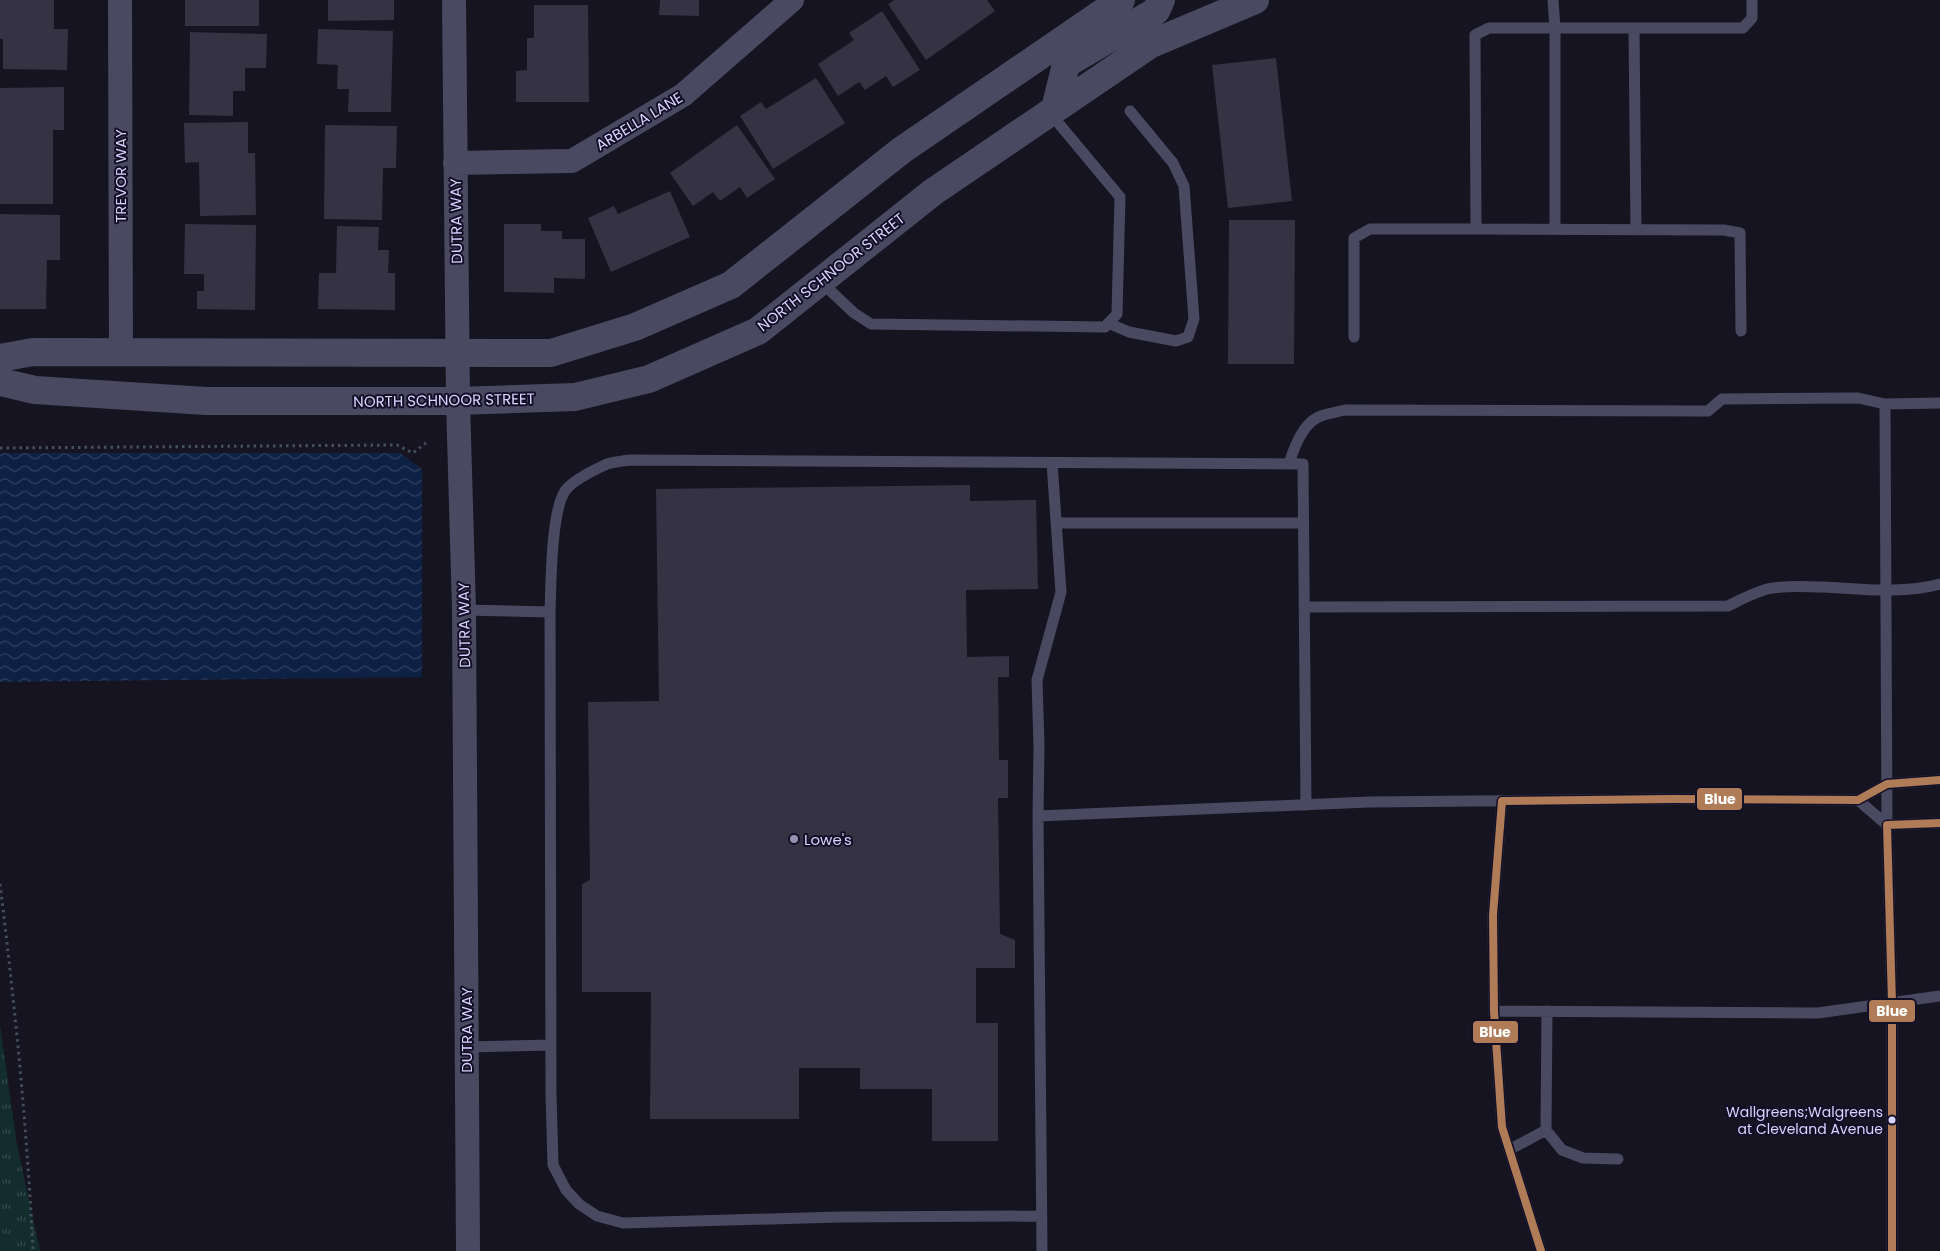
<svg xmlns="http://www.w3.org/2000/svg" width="1940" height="1251" font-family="Poppins,sans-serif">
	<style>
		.grass { fill: url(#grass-tufts) }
		.water { fill: url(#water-waves) }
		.building { fill: #343243 }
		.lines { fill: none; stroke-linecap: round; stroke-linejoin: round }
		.path { stroke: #44505f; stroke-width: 3; stroke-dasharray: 2.5 4; stroke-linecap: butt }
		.service { stroke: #4a4962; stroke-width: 11 }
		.minor { stroke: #4a4962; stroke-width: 24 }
		.tertiary { stroke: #4a4962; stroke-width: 28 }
		.bus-1-casing { stroke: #130f26; stroke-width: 11 }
		.bus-1 { stroke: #b07c57; stroke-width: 8 }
		.poi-dot { fill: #9591b1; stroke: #130f26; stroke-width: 2 }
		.bus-dot { fill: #d9d4ff; stroke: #130f26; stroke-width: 2 }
		.labels { text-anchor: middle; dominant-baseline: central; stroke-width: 4; stroke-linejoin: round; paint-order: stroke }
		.bus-label { font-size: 14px; fill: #d9d4ff; stroke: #130f26; text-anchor: end }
		.street-label { font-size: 15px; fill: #d9d4ff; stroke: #130f26 }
		.poi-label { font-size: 15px; fill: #d9d4ff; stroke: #130f26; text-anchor: start }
		.line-badge { stroke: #130f26; stroke-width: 2 }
		.badge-label { font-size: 14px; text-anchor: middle; font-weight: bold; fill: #fff }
	</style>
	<defs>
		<pattern id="grass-tufts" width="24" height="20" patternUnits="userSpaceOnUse" patternTransform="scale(1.25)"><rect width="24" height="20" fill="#132c2d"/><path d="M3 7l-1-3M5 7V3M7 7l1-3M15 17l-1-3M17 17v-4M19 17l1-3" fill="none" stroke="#354a4c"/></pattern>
		<pattern id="water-waves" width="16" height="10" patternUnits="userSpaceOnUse" patternTransform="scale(1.25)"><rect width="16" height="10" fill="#0d2144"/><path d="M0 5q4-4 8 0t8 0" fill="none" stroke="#304060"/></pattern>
	</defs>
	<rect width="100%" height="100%" fill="#161421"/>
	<path class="grass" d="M0 1025 17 1145 40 1251H0Z"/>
	<path class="water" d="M0 453H400L422 469V677L0 682Z"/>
	<path class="building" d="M0 0H54V29H68L67 70 3 69V39H0Z
		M185 0H259V26H185Z
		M328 0H394V20L328 21Z
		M660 0H699V16L659 15Z
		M894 0H987L995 11 926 60 888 4Z
		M534 5H588L589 102H516V71L527 70V38H534Z
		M882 11 920 70 893 87 886 76 865 90 859 82 838 96 818 64 854 40 849 33Z
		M318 29 393 31 391 112H348L349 89H337L338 65 317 64Z
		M190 32 267 34 266 68H245V91H233V116L189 115Z
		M1276 58 1292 201 1228 208 1212 65Z
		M816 78 845 123 773 169 740 116 761 102 766 109Z
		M64 87V130H53V204H0V88Z
		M248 122V153H255L256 215 200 216 199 162 185 163 184 123Z
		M325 125 397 126 396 168H383L382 220 324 219Z
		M737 125 775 179 747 198 740 187 720 201 713 192 693 206 670 173Z
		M670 191 690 237 611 272 588 218 614 206 618 214Z
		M0 214 60 215V260H47L46 309H0Z
		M1229 220H1295L1294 364H1228Z
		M185 224 256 225 255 310 197 309V291H204V274H184Z
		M504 224H541V231H562V239H585V279L554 278V293L504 292Z
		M337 226 379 227 378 250H389L388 273H395V310L318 309 319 273H336Z
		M970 485V501L1036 500 1038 589 966 590 967 657 1009 656V677H998L999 760H1008V798H998L1000 934 1015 940V968H976V1023H998V1141H932V1089H860V1068H799V1119H650L651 992H582V884L590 880 588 702 659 701 656 489Z"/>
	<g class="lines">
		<path class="path" d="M0 448 397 445 413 453 426 443
			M0 884C15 1006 27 1128 33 1251"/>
		<path class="service" d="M1553 0 1555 28V229
			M1634 28 1636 230
			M1476 229 1724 230 1740 233 1741 331
			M821 282 854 313 871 324 1105 327 1117 314 1120 197 1050 113
			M1108 323 1129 332 1176 341 1188 337 1194 319 1184 186 1173 163 1130 111
			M1354 337V238L1370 229H1476L1475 35 1489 28H1743L1752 18V0
			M1289 464C1294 447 1303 422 1321 416 1329 413 1337 412 1345 410L1708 411 1722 399 1858 398 1885 404
			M1056 523H1303
			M1304 607 1728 606C1740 600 1753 593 1767 589 1785 585 1806 587 1824 587 1863 589 1902 594 1940 584
			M464 610 550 612
			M1858 800 1887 825 1940 823
			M1502 801 1493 915 1494 1011 1502 1127 1541 1251
			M1038 816 1369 802 1672 799 1858 800 1887 784 1940 780
			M1494 1011 1818 1013 1940 996
			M466 1047 551 1045
			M1546 1130 1547 1011
			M1509 1150 1546 1130 1562 1150 1583 1158 1618 1159
			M1042 1216 840 1217 623 1223 597 1216 579 1204 566 1190 553 1165 551 1094 550 612C551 585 551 512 565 491 572 481 596 469 607 464 614 462 623 461 630 460L1303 464 1306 805
			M1042 1251 1038 816 1039 746 1037 680 1061 592 1052 463
			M1892 1251V1003L1887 825 1885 404 1940 403"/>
		<path class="minor" d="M120 0 121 352
			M454 0 458 401 464 610 468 1251
			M455 163 572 161 683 95 792 0"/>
		<path class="tertiary" d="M1055 109 1066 64 1156 11 1161 0
			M0 358 33 352 551 353 635 327 731 285 902 150 1121 0
			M0 382 35 390 206 401H458L575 397 649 379 758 331 933 192 1151 44 1255 0"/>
		<g class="bus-1-casing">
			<path id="bus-1" d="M1541 1251 1502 1127 1494 1011 1493 915 1502 801 1672 799 1858 800 1887 784 1940 780
				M1892 1251V1003L1887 825 1940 823"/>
		</g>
		<use href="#bus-1" class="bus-1"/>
	</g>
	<circle class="poi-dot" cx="794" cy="839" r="5"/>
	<circle class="bus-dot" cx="1892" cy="1120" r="4.5"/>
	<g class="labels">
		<g class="bus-label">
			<text x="1883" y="1112">Wallgreens;Walgreens<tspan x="1883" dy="17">at Cleveland Avenue</tspan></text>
		</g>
		<g class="street-label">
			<text transform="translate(639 121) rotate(-31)">ARBELLA LANE</text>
			<text transform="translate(120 176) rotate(-90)">TREVOR WAY</text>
			<text transform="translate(456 221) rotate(-91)">DUTRA WAY</text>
			<text transform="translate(831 272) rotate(-38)">NORTH SCHNOOR STREET</text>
			<text transform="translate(444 400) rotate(-1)">NORTH SCHNOOR STREET</text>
			<text transform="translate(464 625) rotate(-91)">DUTRA WAY</text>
			<text transform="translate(466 1030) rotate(-90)">DUTRA WAY</text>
		</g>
		<g class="poi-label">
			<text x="804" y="839">Lowe's</text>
		</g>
	</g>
	<g class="line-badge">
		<rect x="1696" y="787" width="47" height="24" rx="5" fill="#b07c57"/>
		<rect x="1868" y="999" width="48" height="24" rx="5" fill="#b07c57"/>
		<rect x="1472" y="1020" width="47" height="24" rx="5" fill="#b07c57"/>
	</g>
	<g class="badge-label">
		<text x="1720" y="804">Blue</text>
		<text x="1892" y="1016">Blue</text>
		<text x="1495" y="1037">Blue</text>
	</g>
</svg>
